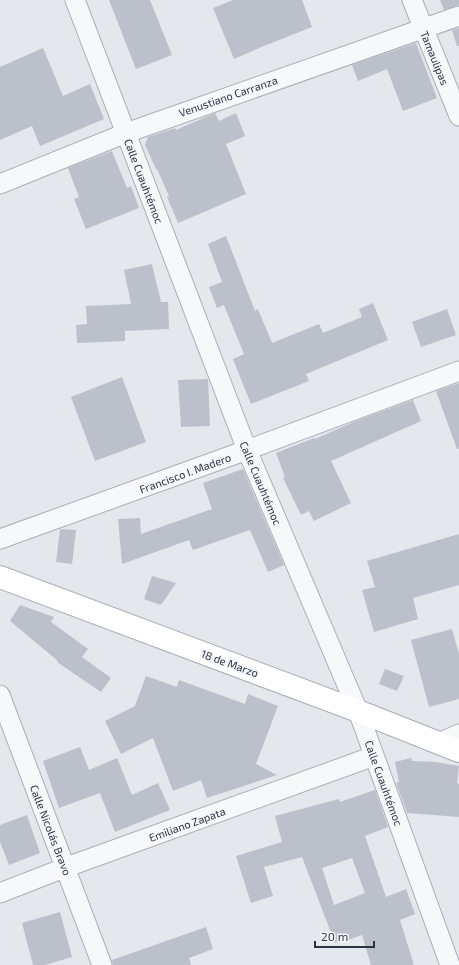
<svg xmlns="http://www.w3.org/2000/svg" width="459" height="965" font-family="'Exo 2',sans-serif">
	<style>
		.building { fill: #bbc0ca; fill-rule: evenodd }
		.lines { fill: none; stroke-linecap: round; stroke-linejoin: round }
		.minor-casing { stroke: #a9aeb7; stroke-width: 21 }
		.secondary-casing { stroke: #a9aeb7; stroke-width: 24 }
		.minor { stroke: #f7f8fa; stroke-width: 19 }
		.secondary { stroke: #fff; stroke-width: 22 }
		.labels { text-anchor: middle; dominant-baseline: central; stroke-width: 4; stroke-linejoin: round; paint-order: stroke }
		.street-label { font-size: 11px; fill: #2b3445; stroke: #f4f6f9 }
	</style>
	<rect width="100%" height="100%" fill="#e4e7ec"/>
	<path class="building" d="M109 0H150L172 55 136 69Z
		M233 0H302L312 27 264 46 234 59 213 8Z
		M440 0H459V5L444 10Z
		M459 28V46H457L452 30Z
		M416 43 437 98 403 111 387 69 358 81 352 65Z
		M43 48 63 96 90 84 104 119 40 146 32 126 0 140V67Z
		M215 113 219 121 236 113 245 136 226 144 246 194 178 223 167 197 169 196 157 169H156L145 145 148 137 175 128 176 130Z
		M112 151 127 188 131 186 139 208 86 229 74 199 79 197 68 168Z
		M226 236 255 311 258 309 272 343 319 324 323 333 362 317 359 309 373 303 388 340 306 374 309 381 251 404 233 359 244 354 224 305 217 308 209 287 222 282 208 244Z
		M152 264 161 302H168L169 329 125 331V341L77 343 76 325 87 324 86 306 131 304 124 270Z
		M447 309 456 335 421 347 412 322Z
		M122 377 146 442 95 461 71 397Z
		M208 379 210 426 181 427 178 380Z
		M459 383V449H457L436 391Z
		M413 400 421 421 331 461 351 503 314 521 309 511 301 515 283 478 285 477 276 453 314 438 315 439 356 421Z
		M243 469 284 565 268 572 250 530 193 550 189 540 122 564 118 519 140 518 141 534 212 509 203 483Z
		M60 529 76 530 72 564 56 562Z
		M459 534V585L413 598 418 619 374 632 362 590 375 587 367 561Z
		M152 576 176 583 161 605 144 599Z
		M20 605 54 617 51 622 88 649 82 657 111 678 101 692 57 662 58 661 10 621Z
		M452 629 459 654V699L429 707 411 640Z
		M385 669 404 676 397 691 379 684Z
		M146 676 177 687 179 680 245 704 248 694 278 706 256 764 277 775 207 798 201 780 173 791 153 738 121 754 105 721 135 706Z
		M80 747 89 770 117 758 132 795 158 783 170 810 115 832 100 793 59 808 43 761Z
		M411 758 412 761 436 762 459 766 457 783 459 784V817L407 813 396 783 399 782 395 762Z
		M375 790 388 827 365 836 386 897 406 889 415 914 400 920 414 965H371L362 935 348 940 347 938 335 943 302 857 264 867 273 896 251 903 236 856 282 842 275 816 339 799 340 802ZM352 858 365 893 334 905 322 868Z
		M27 815 40 853 9 865 0 842V825Z
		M60 912 72 957 45 965H33L22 923Z
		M206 927 213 949 189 958 191 965H113L112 960Z"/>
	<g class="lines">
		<g class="minor-casing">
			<path id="minor" d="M75 0 247 450 358 711 450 965
				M412 0 459 116
				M0 184 126 133 459 16
				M0 539 247 450 459 371
				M0 695 102 965
				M439 743 459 734
				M0 893 64 868 374 756"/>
		</g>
		<g class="secondary-casing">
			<path id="secondary" d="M0 577 358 711 459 751"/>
		</g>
		<use href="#minor" class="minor"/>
		<use href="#secondary" class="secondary"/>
	</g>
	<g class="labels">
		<g class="street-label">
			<text transform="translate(435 58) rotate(68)">Tamaulipas</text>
			<text transform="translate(228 96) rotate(-19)">Venustiano Carranza</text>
			<text transform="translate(144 181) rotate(69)">Calle Cuauhtémoc</text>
			<text transform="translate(185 473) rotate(-20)">Francisco I. Madero</text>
			<text transform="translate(261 483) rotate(67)">Calle Cuauhtémoc</text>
			<text transform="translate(230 663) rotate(20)">18 de Marzo</text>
			<text transform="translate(384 783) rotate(70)">Calle Cuauhtémoc</text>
			<text transform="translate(187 824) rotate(-20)">Emiliano Zapata</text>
			<text transform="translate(51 830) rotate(69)">Calle Nicolás Bravo</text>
		</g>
	</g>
	<path d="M315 941v6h59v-6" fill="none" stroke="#2b3445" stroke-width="2"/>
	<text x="321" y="941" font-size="12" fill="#2b3445" stroke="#f4f6f9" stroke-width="3" paint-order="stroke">20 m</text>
</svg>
